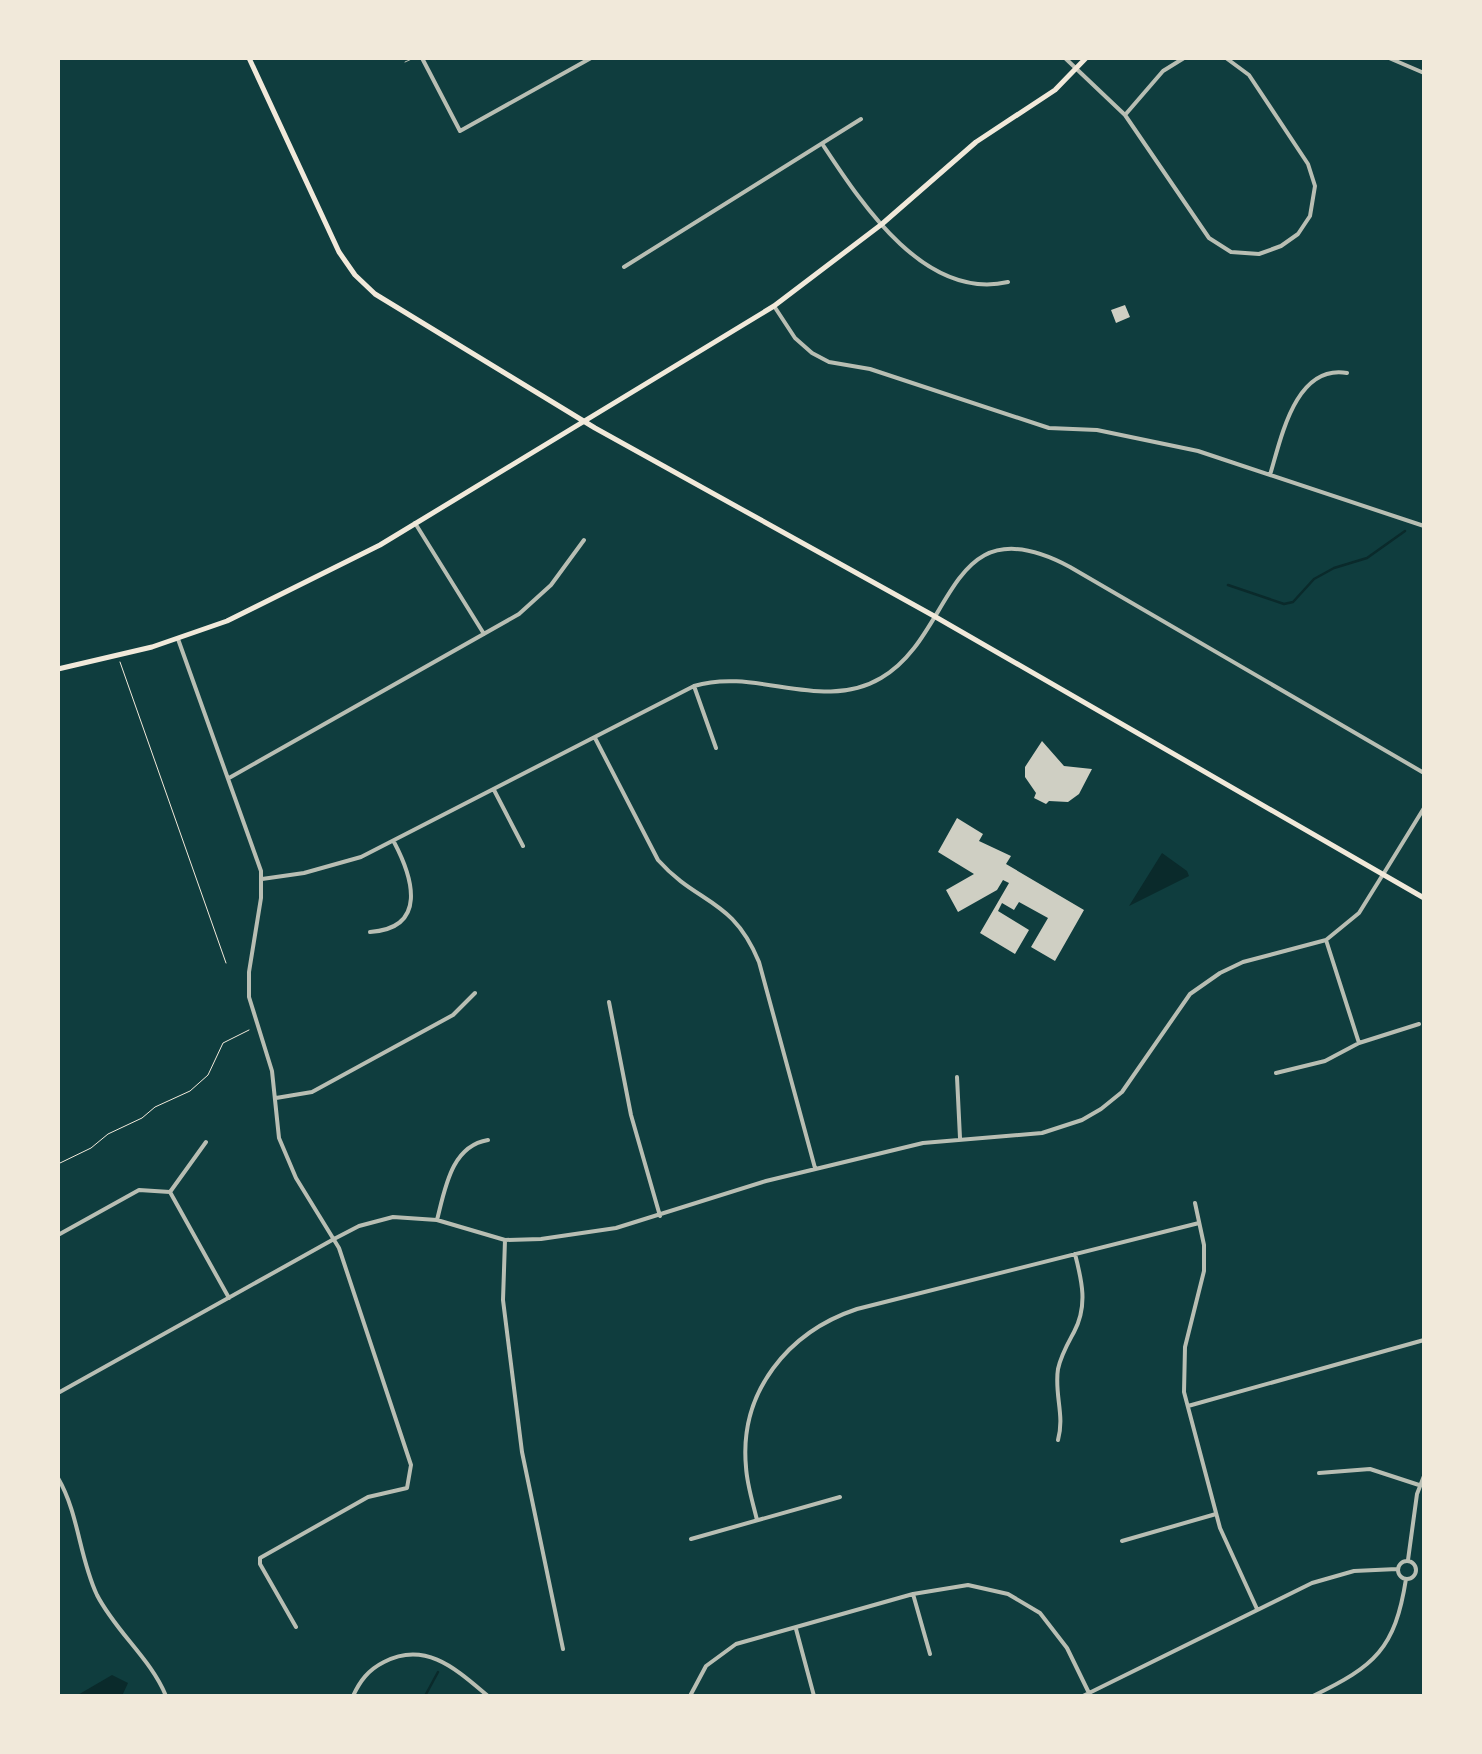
<svg xmlns="http://www.w3.org/2000/svg" width="1482" height="1754" font-family="'Asap Condensed',sans-serif">
	<style>
		.water { fill: #0a2a2b }
		.lines { fill: none; stroke-linecap: round; stroke-linejoin: round }
		.stream { stroke: #0a2a2b; stroke-width: 2.5 }
		.building { fill: #cfcfc3 }
		.path { stroke: #f1e9da; stroke-width: 1 }
		.service { stroke: #b8beb3; stroke-width: 1 }
		.minor { stroke: #b8beb3; stroke-width: 4 }
		.tertiary { stroke: #b8beb3; stroke-width: 4 }
		.secondary { stroke: #f1e9da; stroke-width: 5 }
	</style>
	<rect width="100%" height="100%" fill="#0f3d3e"/>
	<path class="water" d="M1162 853 1187 871 1189 876 1129 906Z
		M112 1675 128 1683 122 1696H76Z"/>
	<g class="lines">
		<path class="stream" d="M1228 585 1284 604 1293 602 1314 579 1334 568 1367 558 1405 531
			M425 1696 438 1672"/>
	</g>
	<path class="building" d="M1125 305 1130 317 1116 323 1111 310Z
		M1042 741 1064 766 1092 769 1079 794 1068 802 1049 801 1046 804 1034 798 1036 793 1025 777V767Z
		M957 818 983 834 979 841 1011 856 1006 864 1084 910 1055 961 1031 947 1048 918 1019 902 1014 910 1002 903 998 911 1029 930 1015 954 980 933 1009 883 1003 880 997 890 958 912 946 890 974 874 938 852Z"/>
	<g class="lines">
		<path class="path" d="M120 662 226 963
			M58 1164 91 1148 108 1134 142 1118 155 1107 190 1091 208 1075 223 1043 249 1030"/>
		<path class="service" d="M405 62 414 58"/>
		<path class="minor" d="M422 58 460 131 591 58
			M1065 58 1125 115 1209 238 1231 252 1259 254 1281 246 1298 234 1310 216 1315 186 1308 164 1249 75 1226 58
			M1389 58 1424 73
			M1125 115 1163 71 1184 58
			M823 145C862 204 925 301 1008 282
			M624 267 861 119
			M774 306 795 338 812 353 829 362 870 369 1049 428 1097 430 1198 451 1424 526
			M1270 475C1281 439 1295 364 1347 373
			M415 523 484 634
			M178 639 261 871V898L249 972V997L272 1071 279 1138 296 1178 339 1248 411 1465 407 1488 368 1497 260 1558V1564L296 1627
			M694 686 716 748
			M595 738 658 860C698 905 732 897 759 962L815 1168
			M229 778 519 614 551 585 584 540
			M494 790 523 846
			M262 879 304 873 361 857 694 686C757 667 822 713 881 678 956 635 946 500 1070 567L1424 773
			M370 932C428 928 413 878 394 842
			M1326 940 1359 1043
			M609 1002 631 1115 660 1216
			M1276 1073 1325 1061 1359 1043 1419 1024
			M957 1077 960 1138
			M276 1098 312 1092 453 1015 475 993
			M206 1142 170 1192 229 1298
			M1195 1203 1204 1245V1271L1185 1347 1184 1392 1220 1528 1257 1609
			M437 1220C445 1189 451 1146 488 1140
			M58 1235 139 1190 170 1192
			M505 1240 503 1300 522 1452 563 1649
			M58 1393 334 1239 359 1226 393 1217 437 1220 505 1240 541 1239 616 1228 766 1181 923 1143 1042 1133 1082 1120 1101 1109 1122 1092 1190 994 1220 973 1243 962 1326 940 1359 913 1382 876
			M1188 1406 1424 1340
			M1058 1440C1065 1415 1054 1394 1058 1369 1061 1355 1067 1345 1074 1332 1088 1306 1082 1281 1075 1254
			M1319 1473 1370 1469 1419 1485
			M58 1478C79 1514 79 1557 97 1595 116 1632 151 1659 166 1696
			M757 1520C753 1503 747 1485 746 1467 739 1392 788 1332 857 1309L1199 1223
			M691 1539 840 1497
			M1122 1541 1216 1514
			M1408 1560 1417 1494 1424 1476
			M1398 1570a9 9 0 1 1 18 0a9 9 0 1 1-18 0Z
			M913 1594 930 1654
			M796 1629 814 1696
			M353 1696C360 1681 368 1670 384 1662 426 1640 457 1670 488 1696
			M690 1696 706 1666 736 1644 913 1594 968 1585 1008 1594 1040 1613 1067 1648 1089 1693
			M1083 1696 1312 1583 1354 1571 1397 1569
			M1313 1696C1375 1666 1395 1649 1406 1579"/>
		<path class="tertiary" d="M1384 873 1424 808"/>
		<path class="secondary" d="M249 58 339 252 355 275 375 294 595 428 934 616 1424 898
			M58 669 152 647 227 621 380 545 774 306 882 224 976 142 1055 90 1086 58"/>
	</g>
	<rect width="1482" height="1754" fill="none" stroke="#f1e9da" stroke-width="120"/>
</svg>
